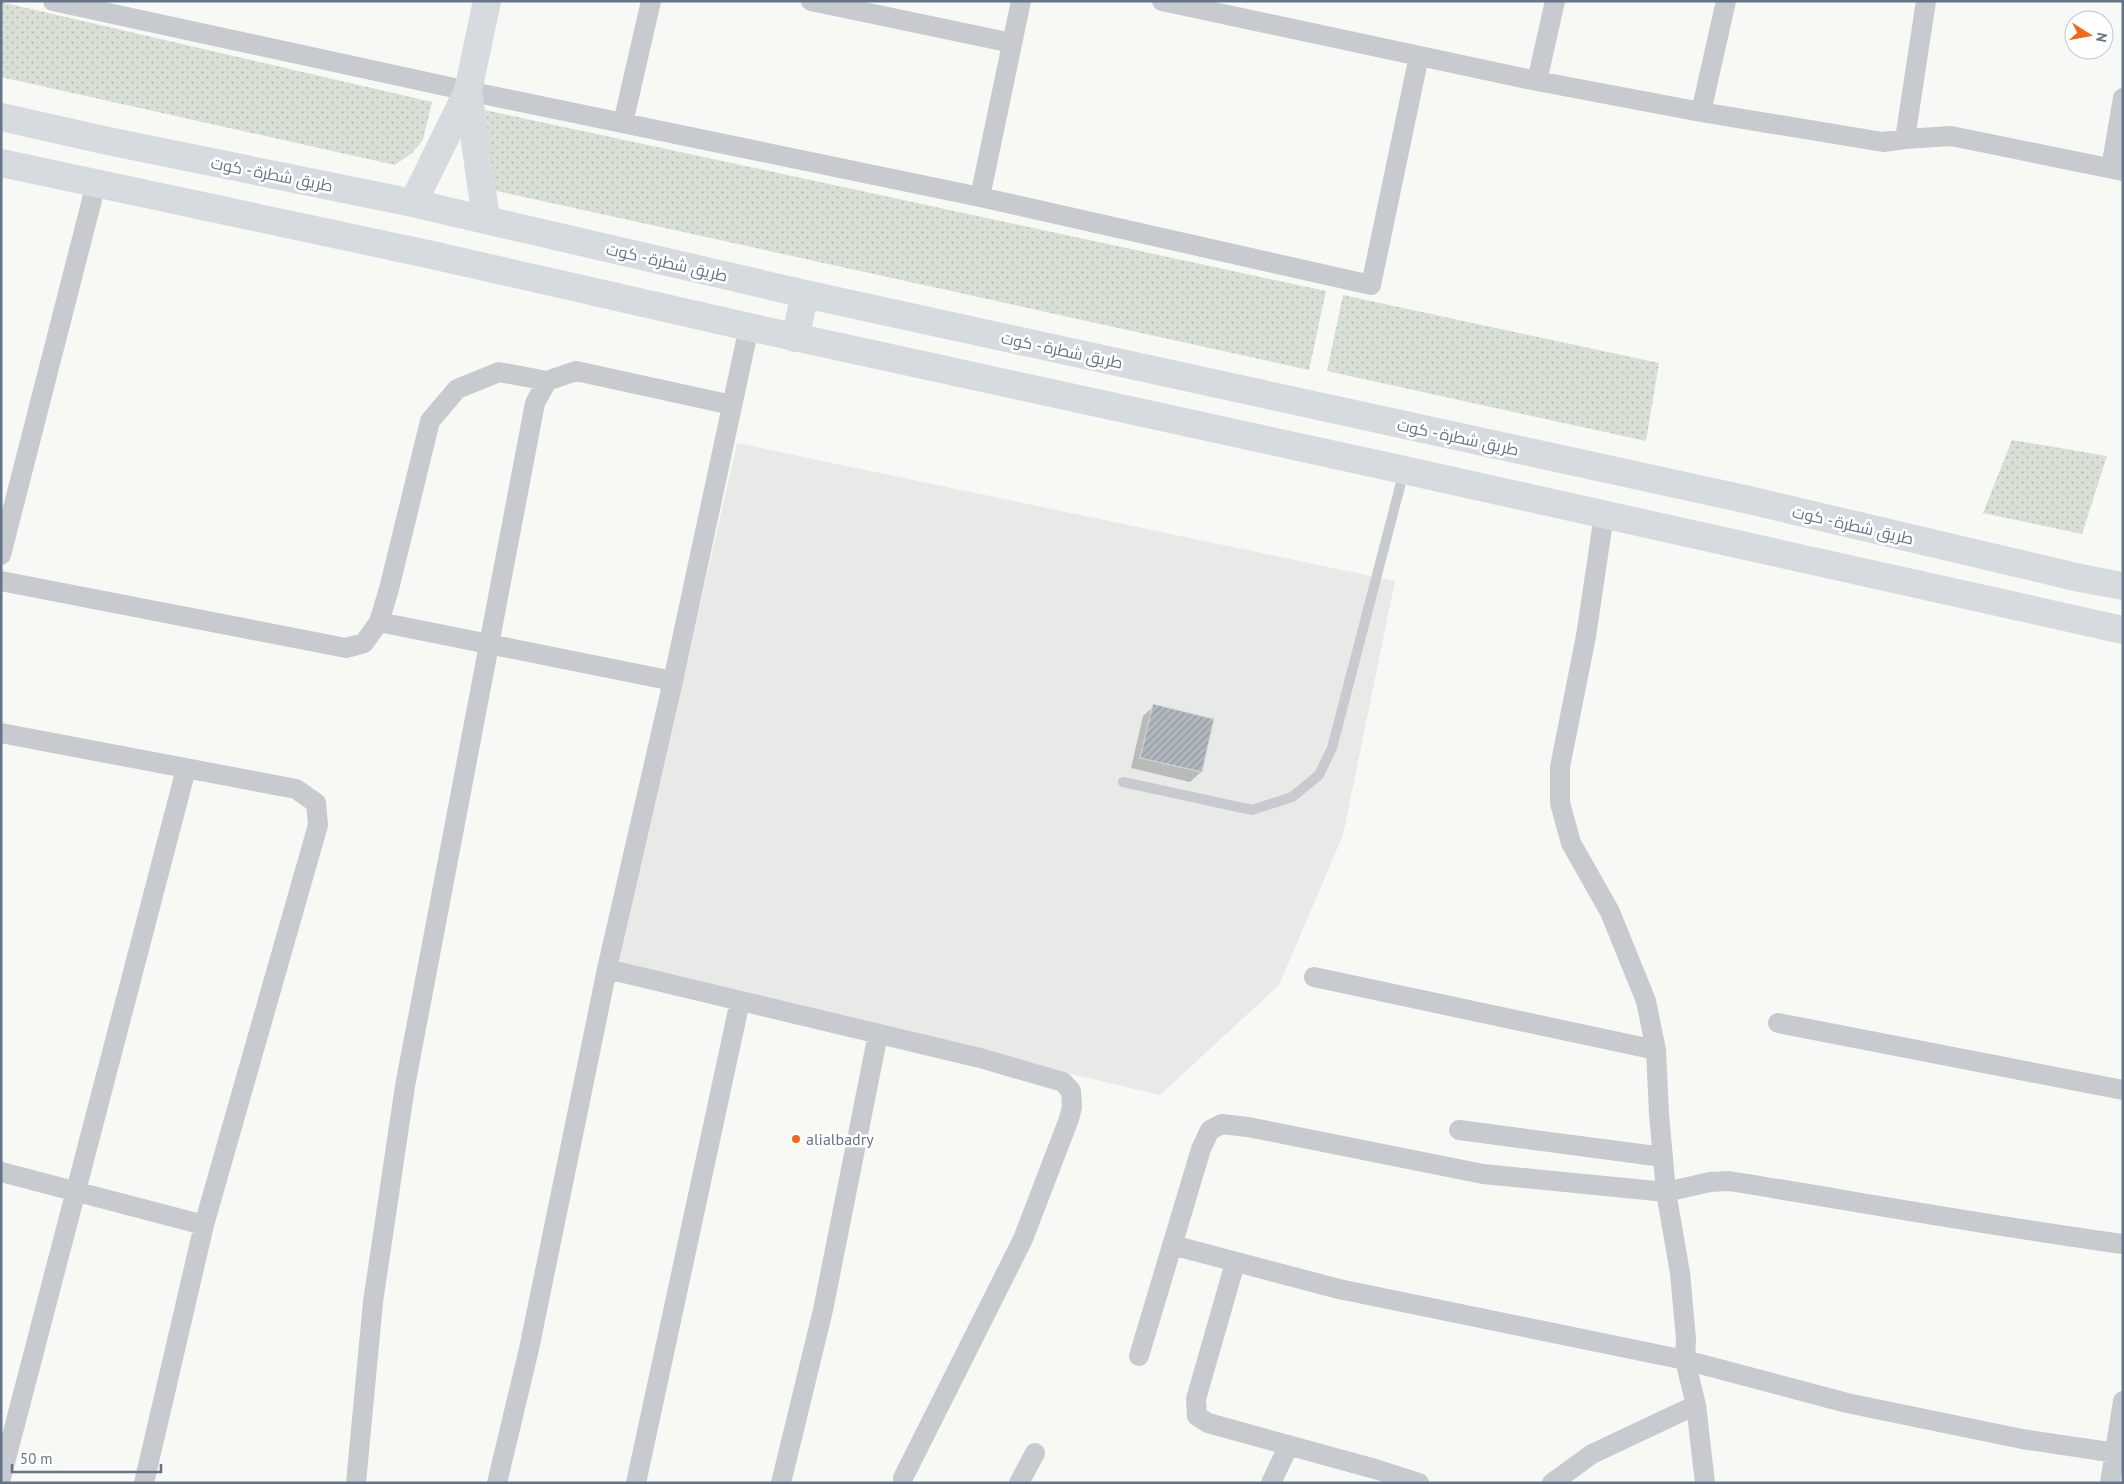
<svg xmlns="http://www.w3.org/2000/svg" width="2124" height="1484" font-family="'PT Sans',Cairo,sans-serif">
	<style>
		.built { fill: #e8eae8 }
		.grass { fill: url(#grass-dots) }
		.shadow { fill: #0003 }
		.building { fill: url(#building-hatch); stroke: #d9dad7 }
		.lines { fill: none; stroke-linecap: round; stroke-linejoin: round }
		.lane { stroke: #c7cacf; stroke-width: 10 }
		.street { stroke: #c7cacf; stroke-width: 20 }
		.secondary { stroke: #d6dbe0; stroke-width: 28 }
		.highway { stroke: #d6dbe0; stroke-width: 28 }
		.poi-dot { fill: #f2671b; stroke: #fff; stroke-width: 2 }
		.labels { text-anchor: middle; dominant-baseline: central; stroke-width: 5; stroke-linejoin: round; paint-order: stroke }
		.street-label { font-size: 16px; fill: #647489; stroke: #fff }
		.poi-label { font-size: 16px; fill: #647489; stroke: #fff; text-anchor: start }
	</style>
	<defs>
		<pattern id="grass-dots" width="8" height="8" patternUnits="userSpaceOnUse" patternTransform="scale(1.25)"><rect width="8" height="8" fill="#d8e0d5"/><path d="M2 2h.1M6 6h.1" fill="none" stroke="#b3bab3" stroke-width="1.8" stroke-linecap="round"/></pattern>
		<pattern id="building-hatch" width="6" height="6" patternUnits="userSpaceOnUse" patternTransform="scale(1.25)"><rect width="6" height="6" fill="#b0b7bf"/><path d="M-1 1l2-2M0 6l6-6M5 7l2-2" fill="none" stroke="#9399a1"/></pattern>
	</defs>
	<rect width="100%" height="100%" fill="#f8f8f5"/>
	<path class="built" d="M737 443 1395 581 1343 835 1279 985 1160 1095 618 967Z"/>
	<path class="grass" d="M1 2 432 102 423 140 412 153 395 165 1 77Z
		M485 110 1326 291 1309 370 497 191 485 180 481 153Z
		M1343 295 1659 363 1646 441 1327 371Z
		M2012 440 2107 456 2082 534 1983 513Z"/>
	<path class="shadow" d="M1154 706 1213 720 1201 772 1190 782 1131 768 1143 716Z"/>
	<path class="building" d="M1153 704 1214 719 1202 772 1140 758Z"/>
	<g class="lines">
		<path class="lane" d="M1123 782 1252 810 1292 797 1319 775 1332 748 1404 471"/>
		<path class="street" d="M53 1 468 91 980 197 1371 285 1419 56
			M811 1 1012 43
			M1162 1 1537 81 1701 112 1883 142 1905 139 1951 136 2123 171
			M1537 81 1555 1
			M1701 112 1726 1
			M623 123 651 1
			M1905 139 1926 1
			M2111 168 2123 98
			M980 197 1021 1
			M1 555 96 184
			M1 581 346 648 364 643 379 622 389 589 430 421 457 389 499 372 547 381
			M379 622 673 681
			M1 733 296 789 316 803 318 825 204 1225 144 1483
			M607 969 980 1058 1063 1082 1071 1091 1072 1107 1069 1119 1023 1239 903 1478
			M1314 977 1656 1050
			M1778 1023 2123 1090
			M1459 1130 1663 1157
			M1 1172 204 1225
			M1172 1245 1339 1289 1685 1360 1686 1339 1680 1273 1666 1192 1659 1114 1656 1050 1646 1001 1610 912 1571 843 1560 803V767L1586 636 1604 515
			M1235 1263 1196 1399 1197 1416 1208 1423 1375 1469 1419 1483
			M1139 1356 1201 1149 1210 1130 1222 1124 1248 1127 1483 1174 1666 1192 1710 1182 1729 1181C1860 1202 1991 1226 2123 1244
			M1 1478 186 769
			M356 1483 373 1302 405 1086 535 403 547 381 576 371 732 405
			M497 1483 529 1349 607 969 673 681 749 327
			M636 1483 740 1001
			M781 1483 823 1310 878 1034
			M1019 1483 1035 1453
			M1271 1483 1289 1445
			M1552 1483 1592 1454 1696 1405
			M1705 1483 1696 1405 1685 1360 1847 1403 2022 1439 2116 1453
			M2110 1483 2123 1401"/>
		<path class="secondary" d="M468 91 486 220
			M413 203 468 91 487 1"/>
		<path class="highway" d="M1 117 108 141 413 203 805 294 1749 500 2080 578 2123 586
			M1 163 432 255 749 327 1404 470 2123 630
			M795 338 805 294"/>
	</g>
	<circle class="poi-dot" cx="796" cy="1139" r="5"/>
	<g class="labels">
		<g class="street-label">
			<text transform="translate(272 174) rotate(11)">طريق شطرة - كوت</text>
			<text transform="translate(667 262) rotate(13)">طريق شطرة - كوت</text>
			<text transform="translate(1062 350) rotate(12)">طريق شطرة - كوت</text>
			<text transform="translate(1458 437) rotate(12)">طريق شطرة - كوت</text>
			<text transform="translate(1853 525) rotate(13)">طريق شطرة - كوت</text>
		</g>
		<g class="poi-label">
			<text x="806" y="1139">alialbadry</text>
		</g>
	</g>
	<rect width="2124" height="1484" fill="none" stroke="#647489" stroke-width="5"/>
	<g transform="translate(2089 35) rotate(101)"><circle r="24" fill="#ffffff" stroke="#c1c7d0"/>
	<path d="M0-4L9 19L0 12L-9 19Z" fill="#f2671b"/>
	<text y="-8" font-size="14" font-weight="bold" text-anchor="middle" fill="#647489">N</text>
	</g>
	<path d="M12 1464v8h149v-8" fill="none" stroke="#647489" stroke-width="2.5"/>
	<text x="20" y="1464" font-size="15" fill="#647489" stroke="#ffffff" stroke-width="4" paint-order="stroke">50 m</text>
</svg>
